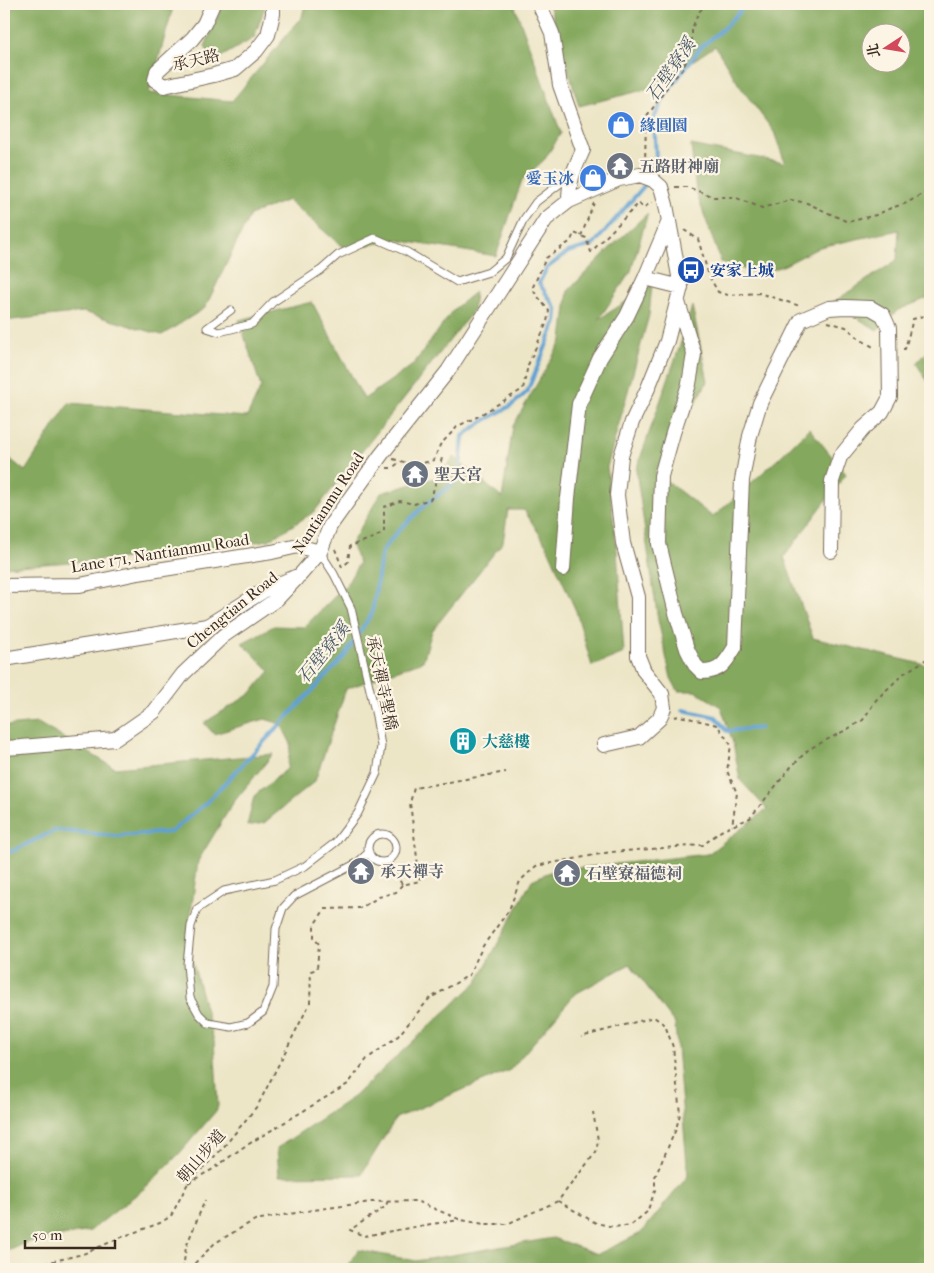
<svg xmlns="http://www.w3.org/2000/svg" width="934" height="1273" font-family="'IM FELL French Canon','Noto Serif TC',serif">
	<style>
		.forest { fill: #84a85d; stroke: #60693e; fill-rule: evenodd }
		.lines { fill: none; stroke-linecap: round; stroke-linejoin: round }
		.stream { stroke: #60a1d3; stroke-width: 4 }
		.service-casing { stroke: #796b59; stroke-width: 9 }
		.minor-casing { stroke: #796b59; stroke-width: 16 }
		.path { stroke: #796b59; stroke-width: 2; stroke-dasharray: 4 4; stroke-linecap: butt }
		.service { stroke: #fff; stroke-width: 7 }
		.minor { stroke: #fff; stroke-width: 14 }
		.labels { text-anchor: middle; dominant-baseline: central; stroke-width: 4.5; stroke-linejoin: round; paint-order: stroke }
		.street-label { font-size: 16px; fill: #3b2a1e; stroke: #fcf5e5 }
		.shop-label { font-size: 16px; font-weight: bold; fill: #366cbe; stroke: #fcf5e5; text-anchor: start }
		.worship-label { font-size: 16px; font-weight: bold; fill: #5b616d; stroke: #fcf5e5; text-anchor: start }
		.transit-label { font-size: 16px; font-weight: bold; fill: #164399; stroke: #fcf5e5; text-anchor: start }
		.culture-label { font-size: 16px; font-weight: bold; fill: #0d838f; stroke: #fcf5e5; text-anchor: start }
		.water-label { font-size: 18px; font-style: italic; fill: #4a5a66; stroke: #fcf5e5 }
	</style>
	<rect width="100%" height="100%" fill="#fcf5e5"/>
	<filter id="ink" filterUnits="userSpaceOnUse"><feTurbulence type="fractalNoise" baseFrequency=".02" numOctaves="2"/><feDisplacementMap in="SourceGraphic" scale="10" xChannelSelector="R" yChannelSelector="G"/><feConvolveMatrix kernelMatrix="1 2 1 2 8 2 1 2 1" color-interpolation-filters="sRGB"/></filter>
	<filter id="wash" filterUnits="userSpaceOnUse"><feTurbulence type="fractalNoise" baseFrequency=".0096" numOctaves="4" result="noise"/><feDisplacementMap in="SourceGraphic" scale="20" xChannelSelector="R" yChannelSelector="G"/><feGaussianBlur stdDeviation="1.12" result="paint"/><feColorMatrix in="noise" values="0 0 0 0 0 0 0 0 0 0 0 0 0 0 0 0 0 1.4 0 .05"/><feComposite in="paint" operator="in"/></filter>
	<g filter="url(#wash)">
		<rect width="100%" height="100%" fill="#ece5c6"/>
		<path class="forest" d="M4 4H174L149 93 232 101 302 17 305 4H514L561 133 545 159 522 180 496 256 396 240 345 249 288 200 250 215 205 308 162 335 83 312 4 321Z
			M223 4H266L254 38 212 62 205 46Z
			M549 4H930V297L898 310 877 330 832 303 897 260 899 230 820 247 785 265 760 274 721 262 696 192 691 145 785 163 774 132 739 85 715 46 652 88 579 106ZM872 32H902V62H872Z
			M648 213 631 271 599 319 652 285 649 315 607 467 617 551 624 653 592 666 576 611 547 546 524 510H508L503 542 432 631 423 661 346 689 315 781 264 823 247 826 254 796 287 769 291 744 281 724 265 719 214 734 204 723 250 694 270 671 242 643 274 626 304 627 347 584 359 563 351 544 381 493 438 477 454 457 502 498 513 426 562 340 568 291 611 247Z
			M475 292 473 311 314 512 269 540 165 555 4 567V454L25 471 69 403 247 417 261 387 239 320 312 302 364 399 413 365 454 309Z
			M692 306 708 381 655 472 713 517 777 460 809 428 846 474 784 557 813 638 930 666V1269H345L358 1250 416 1261 553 1238 598 1254 641 1233 688 1176 675 1024 630 964 575 994 510 1070 396 1118 361 1175 279 1176 277 1148 353 1097 477 982 532 880 552 871 708 854 767 809 740 780 733 743 721 707 695 691H678L671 678 658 620 636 470 684 334Z
			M930 349V385L916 363Z
			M38 723 115 768 273 754 233 803 198 861 187 941 214 1041 218 1106 216 1111 179 1154 146 1187 90 1231 28 1242 4 1253V726Z"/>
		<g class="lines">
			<path class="stream" d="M652 168 656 159 654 118 666 94 701 47 725 27 747 4
				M683 710 716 717 727 731 760 728
				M4 855 56 830 116 836 171 832 206 803 344 657 372 613 382 551 399 530 424 506 459 479 463 436 479 424 512 405 527 392 556 322 557 310 539 283 547 268 568 252 593 245 645 185"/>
		</g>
	</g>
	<g filter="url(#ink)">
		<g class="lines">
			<g class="service-casing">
				<path id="service" d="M231 310 207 328 219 332 252 324 273 302 321 270 338 255 375 238 407 252 457 282 489 272 506 258 524 219 536 202 570 176
					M320 552 334 574 351 608 376 716 381 746 377 773 358 813 336 842 305 866 275 880 224 891 197 909 191 926 187 964 190 998 199 1014 208 1023 231 1027 248 1023 263 1012 273 987 276 929 283 908 294 896 357 863 369 852
					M368 848a14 14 0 1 1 28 0a14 14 0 1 1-28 0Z"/>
			</g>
			<g class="minor-casing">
				<path id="minor" d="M213 4 204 24 192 39 157 71 155 80 164 86 214 75 235 69 256 51 268 35 273 14V4
					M539 4 552 33 560 85 583 150C574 170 569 179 569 201
					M645 278 681 287
					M678 302 694 354 689 384 673 433 661 476 659 544 676 613 687 649 695 665 702 672C721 672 726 662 735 647L742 480 750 436 760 403 801 320 829 308 845 307 871 308 883 315 889 328 890 397 882 412 863 429 840 457 832 481 831 551
					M563 569 568 498 579 404 600 358 627 316 645 278 669 221
					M4 586 80 585 138 573 272 552 298 546 320 552
					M4 659 207 626 265 590 300 575 320 552 330 526 381 455 448 371 546 219 569 201 619 179 640 175 653 180 661 187 666 205 681 287 667 341 648 388 632 422 621 456 617 495 623 543 638 597V656L644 671 662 694 664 708 659 719 639 737 604 745
					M4 748 21 747 115 739 154 712 183 674 223 636 277 599 296 579"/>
			</g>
			<path class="path" d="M645 164 646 118 670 83 684 67 692 43V29L698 13 706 4
				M675 187H687L714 197H734L762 208 791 200 807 203 848 222 876 215 891 208 907 203 930 189
				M684 230 698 239 709 276 718 292 728 295 759 293 800 306
				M581 236 594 203
				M828 322 846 327 861 340 875 348
				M903 349H905L913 319 930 314
				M393 459 415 465 434 460 440 445 458 426 477 417 523 389 528 365 547 322 549 311 532 289 546 258 571 241 574 233 586 238 591 252 639 203 643 208 652 202
				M387 468H392L400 462
				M423 470 428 463
				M335 549 342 567 348 562 350 546 376 537 384 531V507L400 501 414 504 431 499 442 458
				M674 717 680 716 717 725 731 745 727 771 737 793 732 826
				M386 861 402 884
				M188 1183 213 1169 242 1148 348 1084 367 1059 398 1036 429 999 469 975 483 946 509 910 520 881 536 866 611 852 703 845 721 831 750 818 791 767 809 749 846 730 863 720 876 700 903 674 930 657
				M388 1201 385 1207 350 1230 364 1236 431 1224 460 1220
				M558 1201 596 1223 614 1227 631 1225 647 1212 655 1191V1177L676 1129 680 1114 673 1047 665 1025 654 1017 581 1037
				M21 1269 83 1254 122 1237 160 1223 171 1216 188 1183 222 1149 258 1105 310 1003 311 971 317 969 319 944 314 938V925L325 909 360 908 379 897 396 892 402 885 420 881 410 803 414 788 506 772
				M183 1269 186 1247 205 1200
				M189 1269 215 1243 255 1220 313 1210 371 1202 416 1201 461 1220 484 1224H507L558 1201 596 1152 598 1140 593 1112"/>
			<use href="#service" class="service"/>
			<use href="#minor" class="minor"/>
		</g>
	</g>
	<defs>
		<g id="shop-disc" transform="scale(1.4375)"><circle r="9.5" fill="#3f7fe0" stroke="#fcf5e5"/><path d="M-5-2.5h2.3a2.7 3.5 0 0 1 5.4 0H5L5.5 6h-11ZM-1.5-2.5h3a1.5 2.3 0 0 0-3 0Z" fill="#fff"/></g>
		<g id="temple-disc" transform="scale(1.4375)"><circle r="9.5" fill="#6b7280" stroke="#fcf5e5"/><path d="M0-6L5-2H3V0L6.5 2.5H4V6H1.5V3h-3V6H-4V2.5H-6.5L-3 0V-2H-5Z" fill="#fff"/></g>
		<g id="bus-disc" transform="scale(1.4375)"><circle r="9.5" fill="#1a4fb4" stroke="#fcf5e5"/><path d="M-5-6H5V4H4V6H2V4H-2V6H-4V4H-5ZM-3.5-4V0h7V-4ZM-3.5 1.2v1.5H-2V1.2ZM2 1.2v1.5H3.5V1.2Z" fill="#fff"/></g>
		<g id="building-disc" transform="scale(1.4375)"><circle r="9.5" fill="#0f9aa8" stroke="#fcf5e5"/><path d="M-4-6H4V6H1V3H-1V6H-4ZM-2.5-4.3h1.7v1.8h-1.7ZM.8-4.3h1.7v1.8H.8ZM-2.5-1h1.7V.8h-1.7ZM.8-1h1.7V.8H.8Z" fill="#fff"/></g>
	</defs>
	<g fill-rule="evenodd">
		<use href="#shop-disc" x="621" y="125"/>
		<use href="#temple-disc" x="620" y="166"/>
		<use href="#shop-disc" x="593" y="178"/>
		<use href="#bus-disc" x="691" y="270"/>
		<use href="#temple-disc" x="415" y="474"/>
		<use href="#building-disc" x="463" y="741"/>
		<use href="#temple-disc" x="361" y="871"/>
		<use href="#temple-disc" x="567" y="873"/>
	</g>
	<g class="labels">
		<g class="street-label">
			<text transform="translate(196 60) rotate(-13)">承天路</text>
			<text transform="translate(328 503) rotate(-57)">Nantianmu Road</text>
			<text transform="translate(160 553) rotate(-9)">Lane 171, Nantianmu Road</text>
			<text transform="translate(232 610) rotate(-39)">Chengtian Road</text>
			<text transform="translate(382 683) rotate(78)">承天禪寺聖橋</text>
			<text transform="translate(201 1156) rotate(-49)">朝山步道</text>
		</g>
		<g class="shop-label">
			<text x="640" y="125">緣圓園</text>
			<text x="574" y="178" text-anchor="end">愛玉冰</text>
		</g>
		<g class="worship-label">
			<text x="639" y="166">五路財神廟</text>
			<text x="434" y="474">聖天宮</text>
			<text x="380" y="871">承天禪寺</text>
			<text x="586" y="873">石壁寮福德祠</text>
		</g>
		<g class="transit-label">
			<text x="710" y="270">安家上城</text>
		</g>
		<g class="culture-label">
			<text x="482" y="741">大慈樓</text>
		</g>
		<g class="water-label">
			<text transform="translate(671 70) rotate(-55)">石壁寮溪</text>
			<text transform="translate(324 653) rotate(-51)">石壁寮溪</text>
		</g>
	</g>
	<rect width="934" height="1273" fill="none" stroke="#fcf5e5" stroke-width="20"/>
	<g transform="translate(886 48) rotate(258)"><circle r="24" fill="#fcf5e5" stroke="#afa495"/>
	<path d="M0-4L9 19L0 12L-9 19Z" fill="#d1495b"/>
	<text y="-8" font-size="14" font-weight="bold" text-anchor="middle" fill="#3b2a1e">北</text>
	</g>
	<path d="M25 1240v8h90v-8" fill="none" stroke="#3b2a1e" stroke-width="2.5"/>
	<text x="32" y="1240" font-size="15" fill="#3b2a1e" stroke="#fcf5e5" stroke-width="4" paint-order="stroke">50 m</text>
</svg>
